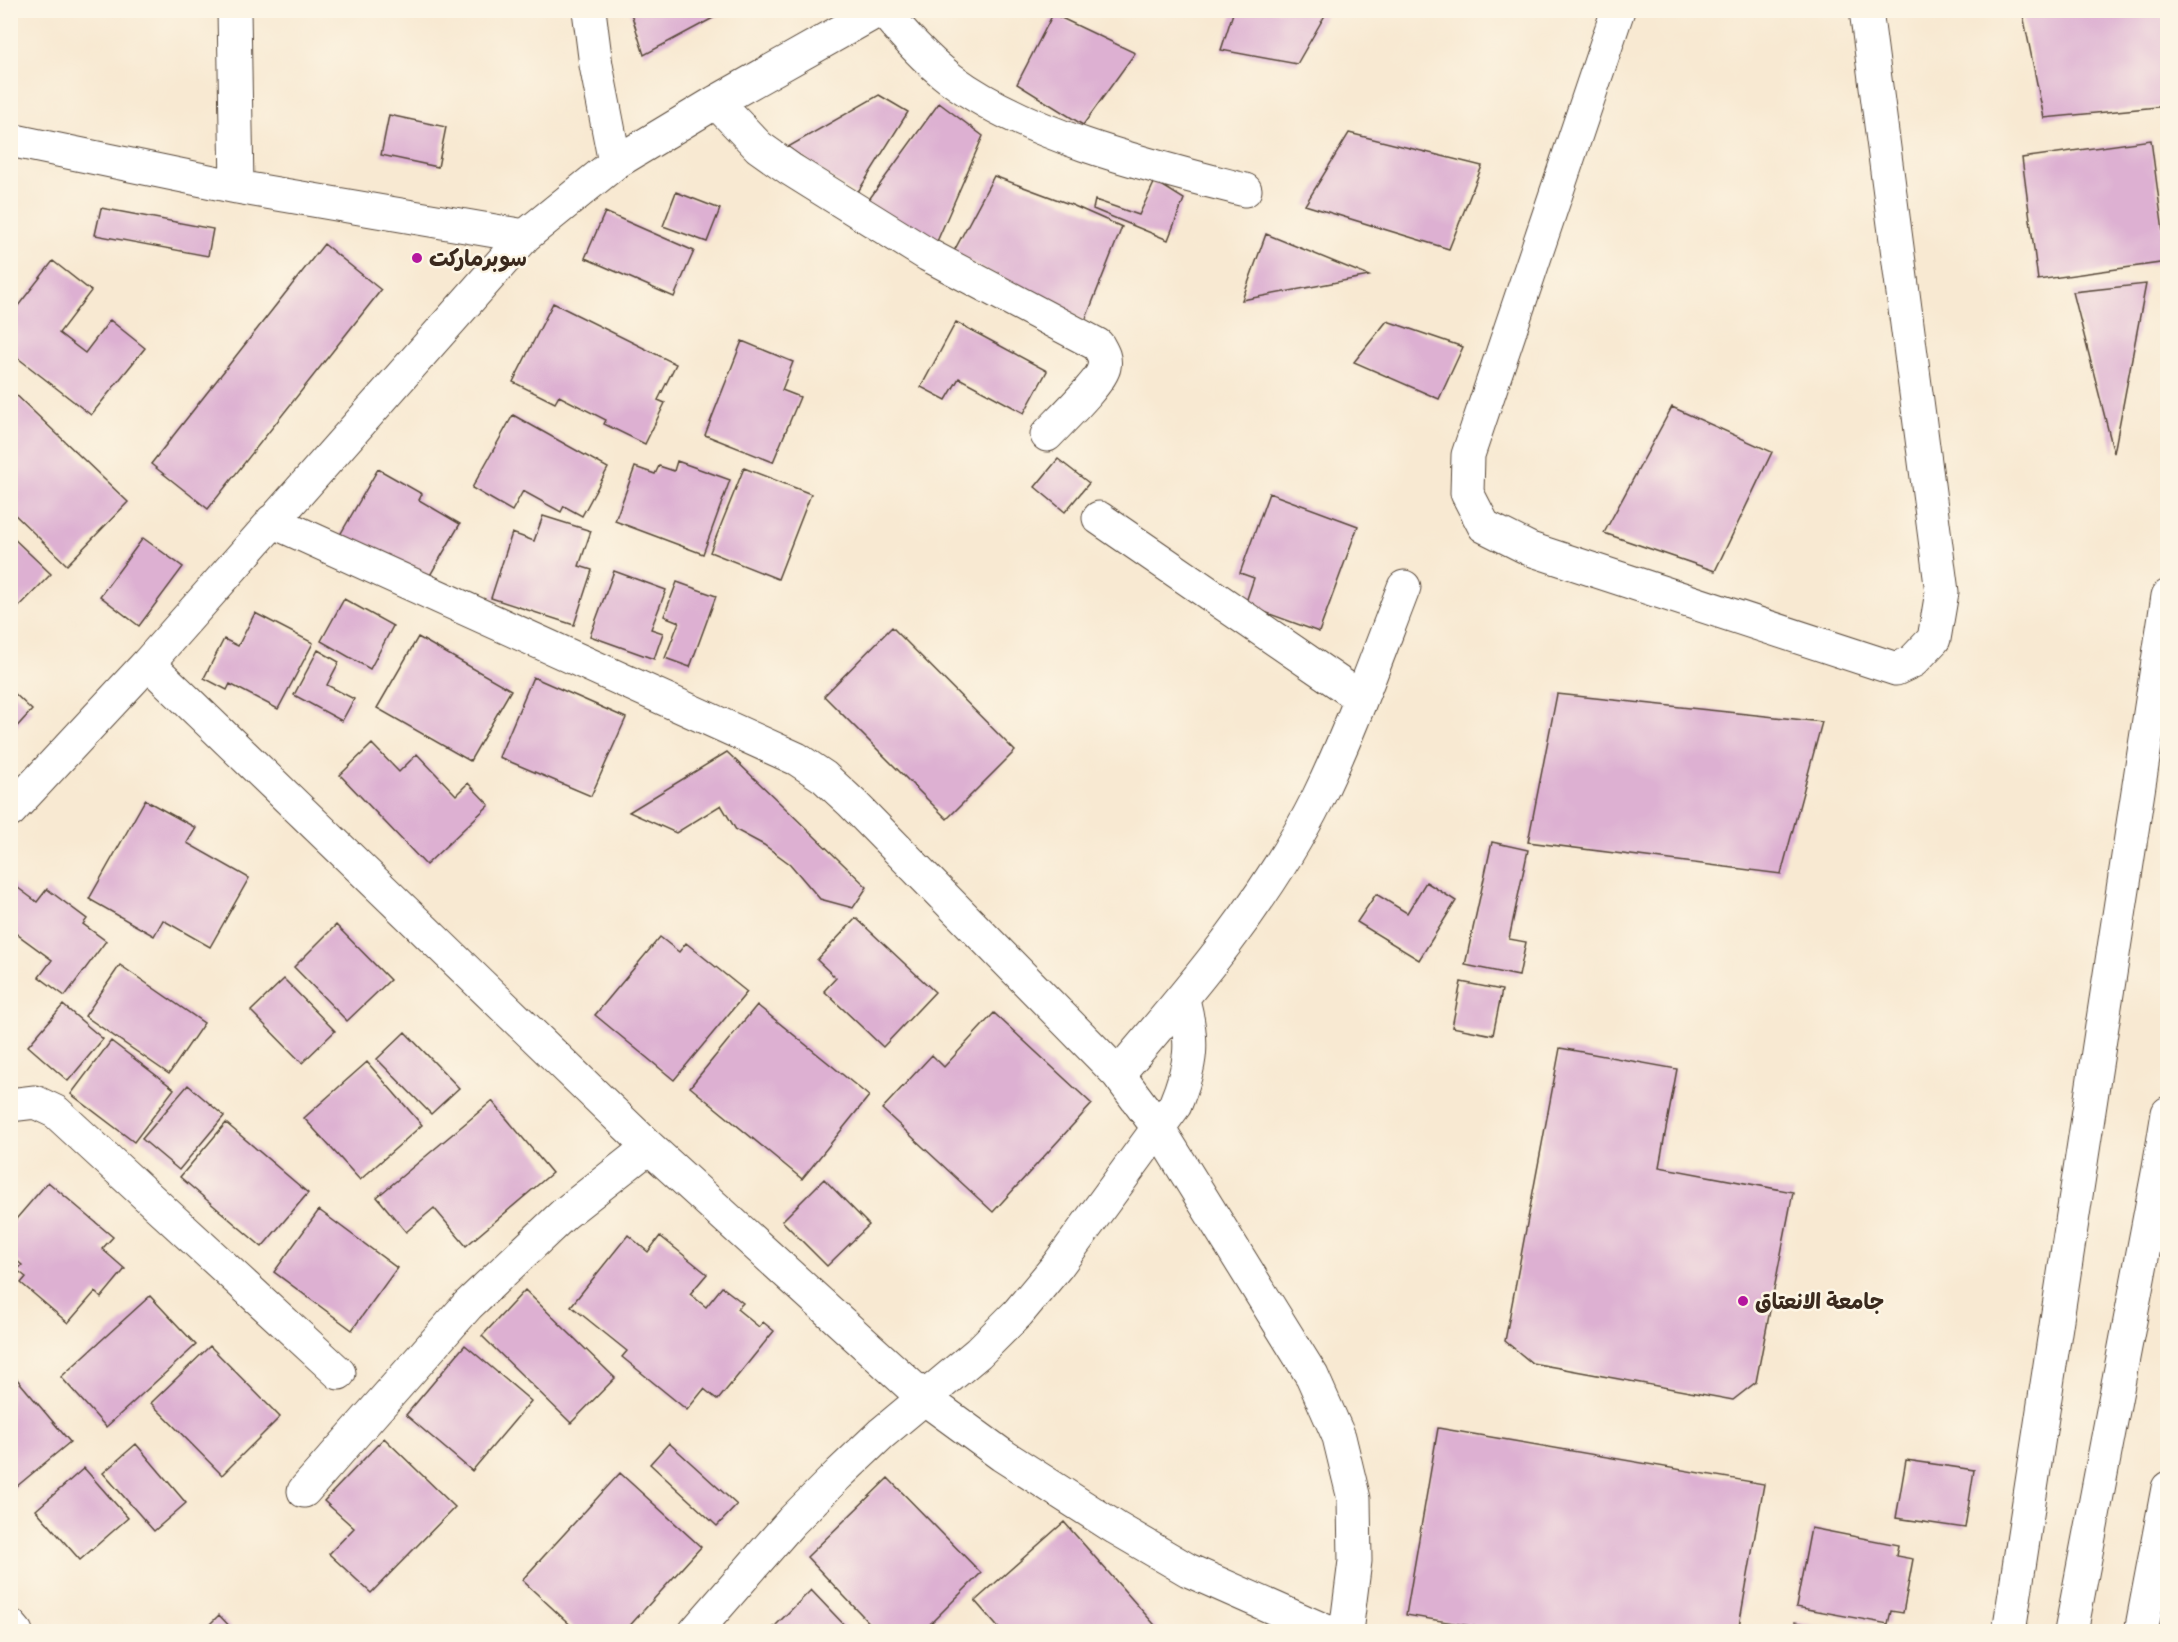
<svg xmlns="http://www.w3.org/2000/svg" width="2178" height="1642" font-family="Itim,'Playpen Sans Arabic',sans-serif">
	<style>
		.building { fill: #ddb0d2 }
		.lines { fill: none; stroke-linecap: round; stroke-linejoin: round }
		.minor-casing { stroke: #574739; stroke-width: 35 }
		.highway-casing { stroke: #574739; stroke-width: 35 }
		.minor { stroke: #fff; stroke-width: 33 }
		.highway { stroke: #fff; stroke-width: 33 }
		.poi-dot { fill: #b5179e; stroke: #fcf5e5; stroke-width: 2 }
		.labels { text-anchor: middle; dominant-baseline: central; stroke-width: 5; stroke-linejoin: round; paint-order: stroke }
		.poi-label { font-size: 22px; font-weight: bold; fill: #3b2a1e; stroke: #fcf5e5; text-anchor: start }
	</style>
	<rect width="100%" height="100%" fill="#fcf5e5"/>
	<filter id="ink" filterUnits="userSpaceOnUse"><feTurbulence type="fractalNoise" baseFrequency=".0167" numOctaves="2"/><feDisplacementMap in="SourceGraphic" scale="12" xChannelSelector="R" yChannelSelector="G"/><feConvolveMatrix kernelMatrix="1 2 1 2 8 2 1 2 1" color-interpolation-filters="sRGB"/></filter>
	<filter id="wash" filterUnits="userSpaceOnUse"><feTurbulence type="fractalNoise" baseFrequency=".008" numOctaves="4" result="noise"/><feDisplacementMap in="SourceGraphic" scale="24" xChannelSelector="R" yChannelSelector="G"/><feGaussianBlur stdDeviation="1.35" result="paint"/><feColorMatrix in="noise" values="0 0 0 0 0 0 0 0 0 0 0 0 0 0 0 0 0 1.4 0 .05"/><feComposite in="paint" operator="in"/></filter>
	<g filter="url(#wash)">
		<rect width="100%" height="100%" fill="#f8e9d2"/>
		<g id="blocks">
			<path class="building" d="M630 10H728L644 55Z
				M1234 10H1328L1297 64 1221 50Z
				M2022 10H2168V106L2044 118Z
				M1053 14 1135 53 1083 125 1017 84Z
				M879 95 908 112 856 195 788 147Z
				M939 103 983 136 935 246 865 205Z
				M389 115 446 127 438 167 381 155Z
				M1349 133 1482 166 1449 249 1305 205Z
				M2151 140 2167 262 2038 280 2022 158Z
				M994 176 1072 205 1122 227 1085 321 953 253Z
				M1155 181 1184 199 1168 240 1093 209 1095 200 1139 215Z
				M676 192 720 209 707 242 663 226Z
				M101 208 213 229 208 256 95 235Z
				M605 212 694 251 674 297 585 258Z
				M1266 234 1369 276 1242 300Z
				M324 244 381 290 208 509 151 464Z
				M53 261 91 291 59 333 85 353 110 320 145 348 91 415 10 352V316Z
				M2146 284 2114 453 2073 292Z
				M553 303 676 364 658 400 665 403 645 444 604 424 606 420 559 396 555 403 513 382Z
				M1387 321 1463 347 1439 399 1354 362Z
				M956 322 1047 371 1024 413 959 378 946 400 921 387Z
				M742 341 793 362 782 390 800 397 773 462 705 435Z
				M10 389 128 502 67 565 10 510Z
				M1672 407 1772 452 1715 571 1604 533Z
				M513 415 608 468 582 516 564 506 561 512 523 491 512 511 472 488Z
				M1058 459 1089 483 1065 512 1035 487Z
				M677 461 730 480 703 554 615 521 635 467 655 474 659 466 674 471Z
				M744 468 811 494 778 579 710 552Z
				M378 469 422 494 419 500 460 524 425 584 340 535Z
				M1269 493 1358 526 1319 632 1245 605 1254 578 1240 573Z
				M543 516 591 531 579 566 592 570 574 625 491 598 512 533 534 541Z
				M10 535 51 574 10 616Z
				M143 538 183 567 139 626 100 596Z
				M614 571 666 590 651 629 663 633 654 659 590 636Z
				M677 582 716 596 690 667 665 658 679 622 664 616Z
				M344 599 393 626 370 669 321 641Z
				M255 613 313 643 278 709 230 684 227 690 204 678 224 639 238 646Z
				M892 627 1015 751 947 819 824 696Z
				M418 637 511 690 470 761 377 708Z
				M318 650 339 662 327 685 354 699 342 721 294 695Z
				M533 677 626 718 591 796 499 757Z
				M10 689 32 710 10 734Z
				M1557 694 1822 722 1781 874 1528 842Z
				M372 744 399 772 417 754 456 795 468 783 489 805 426 865 340 775Z
				M727 752 867 887 853 908 820 899 790 864 764 845 736 830 721 805 676 833 629 812Z
				M145 800 196 828 187 843 249 878 210 947 163 920 154 936 89 899Z
				M1492 842 1528 850 1509 939 1526 942 1519 976 1465 965Z
				M10 882 37 902 47 889 87 919 83 924 106 941 65 996 39 977 52 960 10 929Z
				M1426 882 1456 901 1419 960 1357 922 1376 894 1407 913Z
				M856 918 935 992 883 1047 824 991 836 978 817 960Z
				M336 925 390 980 347 1021 294 967Z
				M660 937 679 952 686 943 747 992 674 1080 595 1015Z
				M120 965 204 1023 169 1074 85 1016Z
				M284 979 335 1031 302 1063 251 1011Z
				M1461 982 1502 990 1493 1035 1452 1027Z
				M63 1005 103 1039 68 1081 28 1046Z
				M757 1005 869 1096 802 1179 690 1087Z
				M994 1013 1092 1104 993 1212 882 1109 932 1055 944 1067Z
				M405 1032 459 1088 431 1114 377 1059Z
				M111 1041 174 1089 134 1142 71 1094Z
				M1560 1048 1677 1069 1659 1167 1793 1192 1756 1382 1733 1400 1532 1363 1505 1341Z
				M367 1062 422 1125 360 1180 304 1118Z
				M188 1085 224 1116 179 1170 142 1139Z
				M492 1101 552 1173 466 1246 434 1208 406 1232 377 1197Z
				M226 1123 308 1193 262 1247 180 1177Z
				M824 1179 869 1225 827 1266 782 1221Z
				M48 1182 113 1237 102 1249 125 1269 101 1298 95 1292 68 1323 21 1283 26 1277 17 1270 22 1265 10 1255V1226Z
				M319 1210 397 1268 352 1330 274 1272Z
				M628 1235 648 1252 660 1236 707 1274 690 1294 706 1307 722 1287 743 1303 737 1309 759 1327 763 1322 774 1331 718 1400 704 1389 687 1410 622 1357 627 1351 571 1306Z
				M525 1290 615 1378 571 1423 482 1336Z
				M150 1296 196 1345 106 1427 61 1377Z
				M465 1345 531 1401 472 1471 406 1415Z
				M210 1346 280 1417 222 1475 151 1403Z
				M16 1378 70 1442 10 1492V1383Z
				M1438 1428 1764 1484 1738 1632H1506L1406 1615Z
				M384 1438 455 1507 371 1593 329 1554 354 1528 324 1501Z
				M669 1443 737 1505 717 1526 650 1464Z
				M136 1444 186 1503 154 1531 103 1473Z
				M1906 1460 1974 1470 1965 1528 1896 1518Z
				M84 1468 128 1518 80 1560 36 1510Z
				M620 1473 701 1547 624 1632H578L522 1580Z
				M888 1478 981 1573 922 1632H878L807 1557Z
				M1064 1522 1161 1632H1002L975 1601Z
				M1811 1528 1898 1545 1896 1556 1913 1559 1903 1613 1891 1611 1888 1624 1796 1607Z
				M811 1590 851 1632H769Z
				M219 1615 235 1632H202Z
				M1795 1622 1835 1630V1632H1793Z"/>
		</g>
	</g>
	<g filter="url(#ink)">
		<use href="#blocks" fill-opacity="0" stroke="#574739" stroke-width="1.5"/>
		<g class="lines">
			<g class="minor-casing">
				<path id="minor" d="M234 10 237 187
					M589 10 596 65 615 163
					M883 10C904 35 925 59 951 79 1029 137 1151 166 1245 190
					M1618 10 1468 455 1467 493 1484 526 1530 549 1896 669 1913 661 1934 639 1942 592 1866 10
					M716 102 759 147 790 169 928 255 1098 345C1102 352 1106 358 1104 367 1102 381 1059 422 1047 435
					M10 140 237 187 525 236
					M1099 518 1361 698
					M272 521 797 759 824 777 852 803 1118 1074 1159 1129 1312 1376 1339 1437 1354 1499 1355 1561 1346 1632
					M148 663 649 1147 924 1398 1002 1455 1116 1528 1188 1570 1328 1632
					M10 811 148 663 525 236 615 163 716 102 879 10
					M1118 1074C1192 988 1267 900 1318 798 1351 730 1377 657 1404 587
					M10 1105 35 1102 56 1112 339 1373
					M304 1491 468 1305 564 1214 649 1147
					M10 1625 16 1632
					M695 1632 791 1522 839 1474 881 1434 978 1353 1018 1313 1058 1265 1175 1105C1192 1064 1194 1042 1183 999
					M2009 1632 2168 596"/>
			</g>
			<g class="highway-casing">
				<path id="highway" d="M2071 1632 2159 1168 2168 1113
					M2141 1632 2168 1488"/>
			</g>
			<use href="#minor" class="minor"/>
			<use href="#highway" class="highway"/>
		</g>
	</g>
	<g class="poi-dot">
		<circle cx="417" cy="258" r="6"/>
		<circle cx="1743" cy="1301" r="6"/>
	</g>
	<g class="labels">
		<g class="poi-label">
			<text x="429" y="258">سوبرماركت</text>
			<text x="1755" y="1301">جامعة الانعتاق</text>
		</g>
	</g>
	<rect width="2178" height="1642" fill="none" stroke="#fcf5e5" stroke-width="36"/>
</svg>
